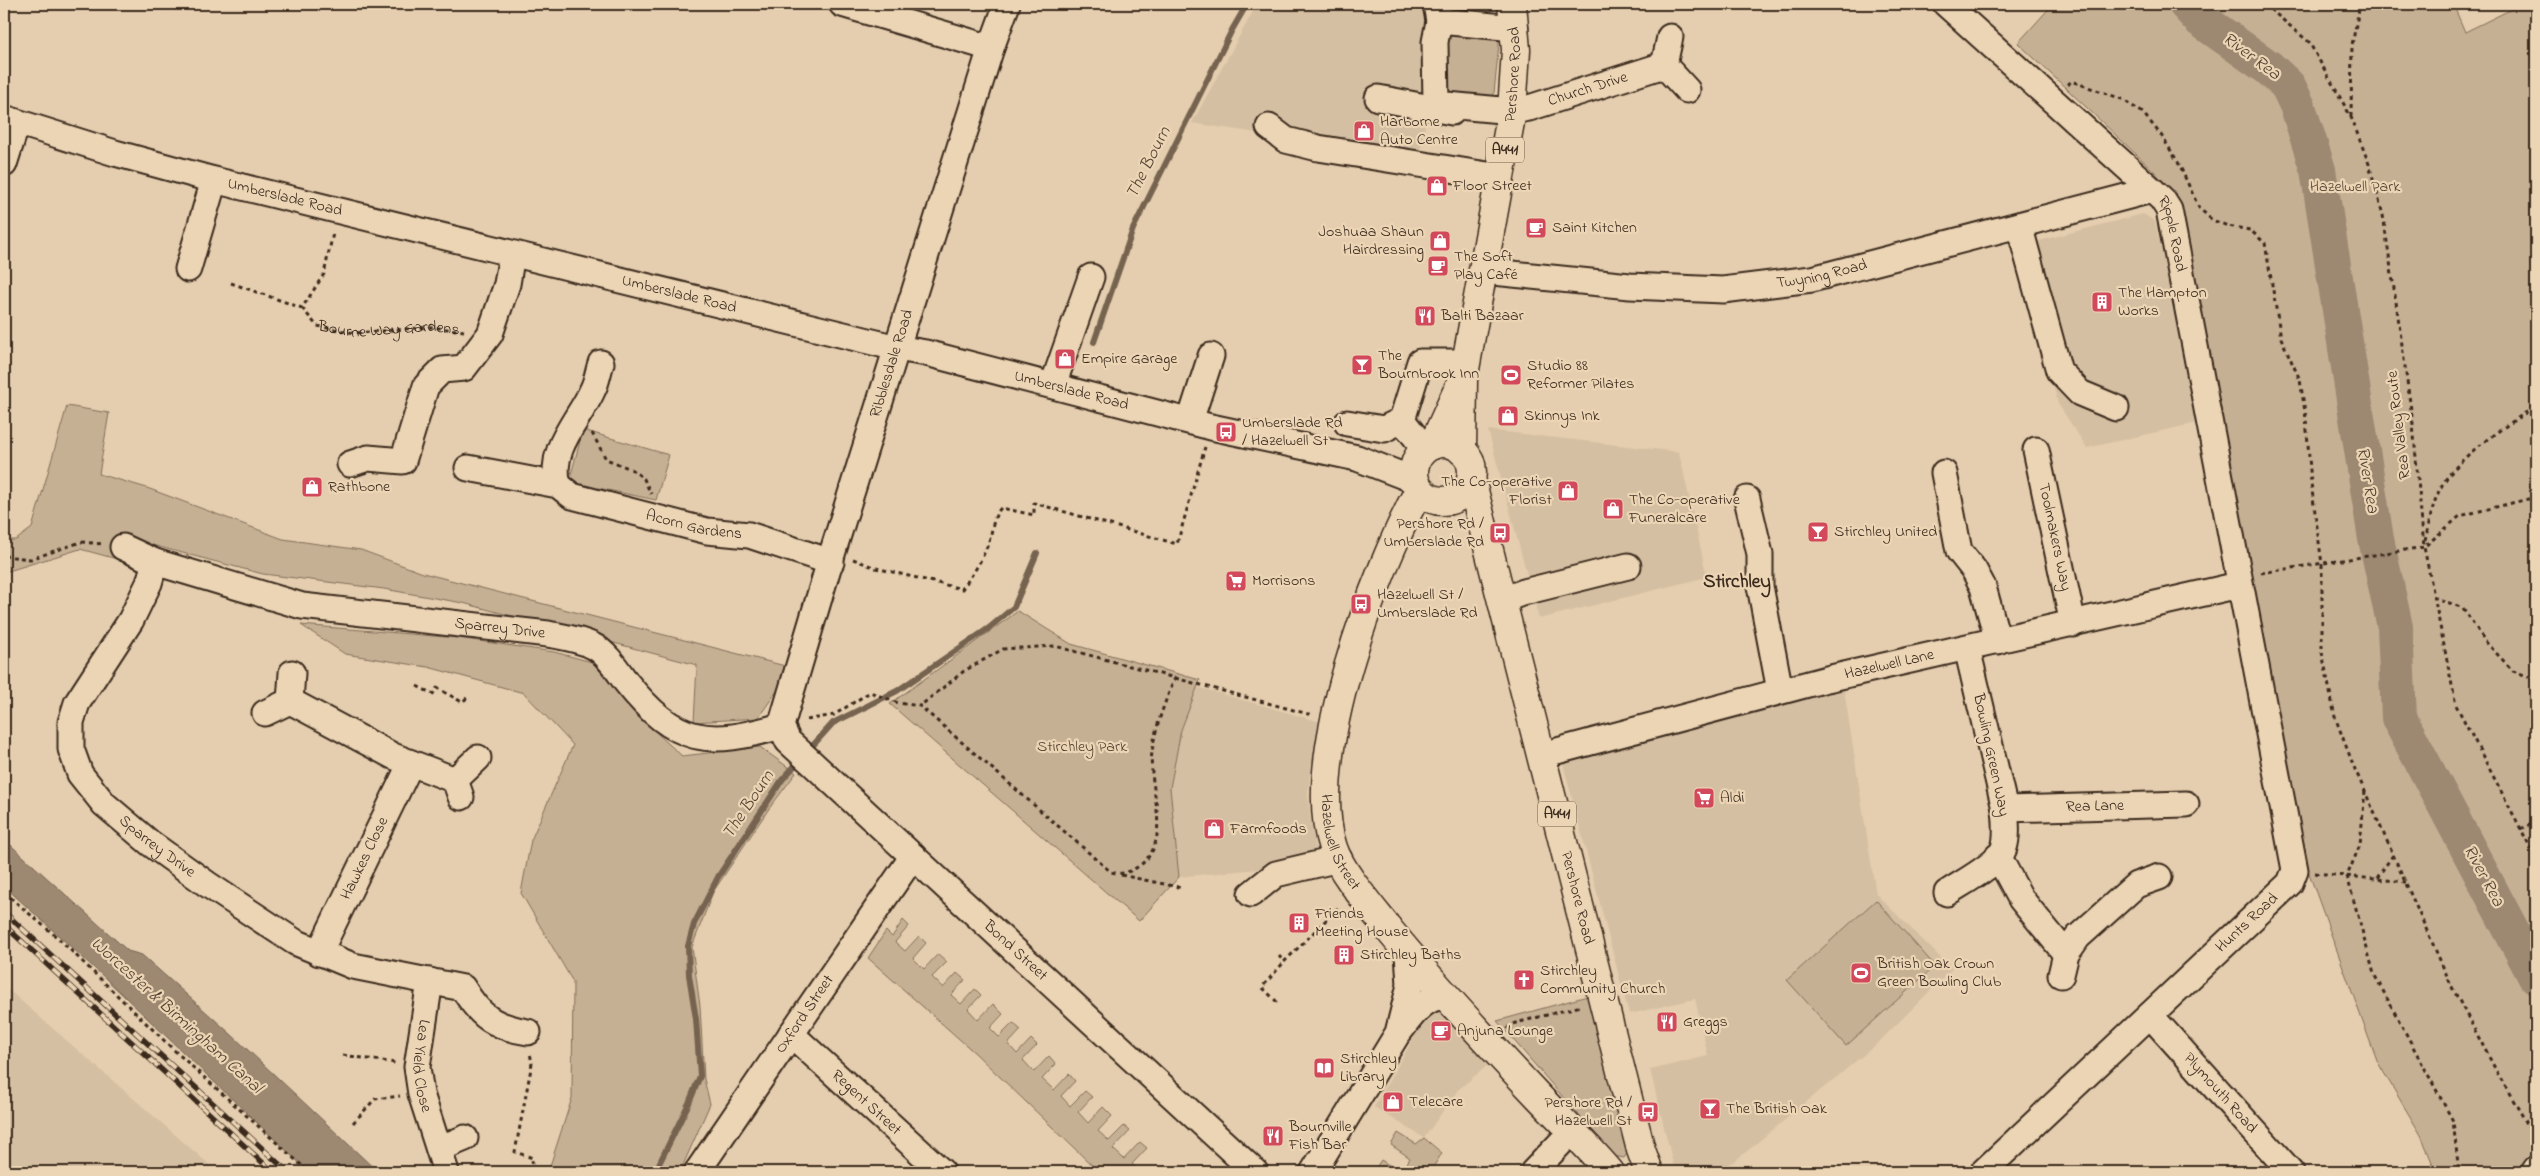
<svg xmlns="http://www.w3.org/2000/svg" width="2540" height="1176" font-family="'Indie Flower',sans-serif">
	<style>
		.built { fill: #d5bfa2 }
		.green { fill: #c6b094; stroke: #806d59 }
		.water { fill: #9d8972; stroke: #766350 }
		.lines { fill: none; stroke-linecap: round; stroke-linejoin: round }
		.stream { stroke: #766350; stroke-width: 6 }
		.river { stroke: #9d8972; stroke-width: 36 }
		.minor-casing { stroke: #3b2a1e; stroke-width: 29 }
		.major-casing { stroke: #3b2a1e; stroke-width: 31 }
		.path { stroke: #3b2a1e; stroke-width: 3; stroke-dasharray: 4 4; stroke-linecap: butt }
		.minor { stroke: #ecd5b5; stroke-width: 25 }
		.major { stroke: #ecd5b5; stroke-width: 28 }
		.rail-casing { stroke: #3b2a1e; stroke-width: 5.5 }
		.rail { stroke: #ecd5b5; stroke-width: 4; stroke-dasharray: 11; stroke-linecap: butt }
		.labels { text-anchor: middle; dominant-baseline: central; stroke-width: 4.5; stroke-linejoin: round; paint-order: stroke }
		.shield { fill: #ecd5b5; stroke: #705d4b; stroke-width: 1 }
		.shield-label { font-size: 15px; font-weight: bold; fill: #3b2a1e }
		.street-label { font-size: 16px; fill: #3b2a1e; stroke: #ecd5b5 }
		.poi-label { font-size: 16px; fill: #3b2a1e; stroke: #ecd5b5; text-anchor: start }
		.park-label { font-size: 16px; fill: #503e30; stroke: #ecd5b5 }
		.water-label { font-size: 18px; font-style: italic; fill: #544233; stroke: #ecd5b5 }
		.quarter-label { font-size: 19px; font-weight: bold; fill: #3b2a1e; stroke: #ecd5b5 }
	</style>
	<rect width="100%" height="100%" fill="#e5ceaf"/>
	<filter id="ink" filterUnits="userSpaceOnUse"><feTurbulence type="fractalNoise" baseFrequency=".02" numOctaves="2"/><feDisplacementMap in="SourceGraphic" scale="10" xChannelSelector="R" yChannelSelector="G"/><feConvolveMatrix kernelMatrix="1 2 1 2 8 2 1 2 1" color-interpolation-filters="sRGB"/></filter>
	<g filter="url(#ink)">
		<path class="built" d="M1257 4H1427L1425 127 1419 158 1192 123Z
			M2143 214 2155 221 2201 422 2087 448 2058 404 2019 246Z
			M1488 430 1679 452 1707 577 1539 619Z
			M1843 683 1876 894 1952 969 1878 1043 1735 1161 1712 1172H1675L1650 1070 1708 1056 1695 999 1629 1014 1561 756Z
			M1197 687 1321 722 1311 767 1308 793 1310 816 1317 857 1258 869 1179 877 1170 789 1181 730Z
			M4 986 218 1172H4Z
			M1440 1011 1488 1065 1458 1090 1424 1138 1374 1107 1426 1016Z"/>
		<path class="green" d="M1448 4H1490L1491 12 1450 13Z
			M2053 4H2453L2465 32 2522 4H2536V830L2530 832 2536 844V1148L2516 1172H2436L2421 1135 2377 1061 2306 865 2170 190 2154 171 2018 43Z
			M1446 30 1500 34 1493 103 1443 97Z
			M67 406 109 413 99 474 147 488 283 539 361 550 423 573 793 668 758 718 694 722 697 665 463 603 384 589 263 574 129 539 117 559 80 549 5 572 4 540H16L32 528Z
			M583 430 669 455 656 500 569 482Z
			M1018 611 1071 644 1200 680 1181 730 1170 788 1179 877 1139 921 890 704Z
			M301 625 458 638 554 652 592 662 647 724 682 756 760 747 796 773 768 810 713 892 692 947 700 1006 704 1079 710 1104 680 1172H548L572 1098 573 982 521 893 531 840 573 745 524 693 428 667 345 654Z
			M1876 900 1935 966 1846 1046 1787 980Z
			M903 920 909 926 895 942 905 951 919 936 926 943 913 958 924 969 938 954 947 962 932 977 943 988 957 973 965 980 951 995 961 1004 975 989 981 995 968 1009 978 1020 993 1004 1003 1014 990 1028 999 1037 1013 1023 1021 1030 1008 1044 1017 1054 1031 1039 1037 1045 1023 1060 1034 1072 1049 1056 1056 1064 1042 1079 1054 1090 1069 1074 1075 1081 1061 1096 1070 1106 1085 1091 1092 1097 1078 1112 1088 1123 1103 1107 1112 1116 1098 1131 1109 1141 1124 1126 1130 1131 1113 1149 1124 1159 1140 1142 1147 1148 1132 1164 1141 1172H1099L975 1053 868 958 886 931 892 937Z
			M1591 995 1632 1147 1624 1158 1614 1156 1497 1021Z
			M1398 1133 1416 1144 1424 1138 1442 1153 1430 1172H1408L1410 1168 1406 1165 1410 1158 1391 1145Z
			M1381 1160 1400 1172H1373Z"/>
		<path class="water" d="M4 839 128 951 142 955 232 1035 378 1172H310L294 1158 104 977 4 886Z"/>
		<g class="lines">
			<path class="stream" d="M1094 342 1133 229 1232 30 1247 4
				M807 752 833 723 897 691 989 628 1014 607 1037 553
				M655 1172 689 1103 700 1076 696 1019 689 975 688 946 694 924 718 877 782 780 800 760"/>
			<path class="river" d="M2186 4 2200 19 2269 68 2288 86 2298 107 2318 170 2376 539 2395 627 2399 718 2536 977"/>
			<g class="minor-casing">
				<g id="minor">
					<path d="M842 4 991 48"/>
					<path id="s2" d="M1436 4 1439 21 1435 42 1436 104 1512 111 1529 108 1664 65"/>
					<path id="s3" d="M1946 4 2162 199 2169 210 2295 870 2290 883 1983 1172"/>
					<path d="M1439 21 1515 28"/>
					<path d="M1670 37 1664 65 1687 90"/>
					<path d="M1378 98 1452 112"/>
					<path id="s4" d="M4 118 115 153 214 180 897 348 926 353 1211 427 1357 458 1414 480"/>
					<path d="M1269 127 1286 140 1318 148 1500 177"/>
					<path d="M4 164 17 123"/>
					<path d="M2019 225 2059 371 2080 393 2116 408"/>
					<path d="M188 269 214 180"/>
					<path id="s5" d="M1483 271 1630 286 1723 290 1812 279 2152 190"/>
					<path d="M1053 385 1091 277"/>
					<path d="M1402 420 1425 449"/>
					<path d="M1190 421 1211 356"/>
					<path d="M1347 423 1384 429 1402 420 1420 362H1466"/>
					<path id="s6" d="M2036 450 2073 624"/>
					<path d="M350 464 368 458 403 461 426 386 442 370 464 368 490 334 507 284 512 254"/>
					<path id="s7" d="M468 468 558 485 572 496 707 531 749 535 831 562"/>
					<path d="M1944 473 1959 551 1974 570 1983 587 1998 641"/>
					<path d="M558 485C548 448 579 421 593 389 597 381 598 372 601 363"/>
					<path d="M1747 499 1760 554V586L1780 691"/>
					<path id="s8" d="M123 547 155 562 302 606 548 634C563 637 579 639 593 646 606 652 618 671 626 682 676 745 708 747 781 726"/>
					<path id="s9" d="M155 562 149 583 131 620 77 703 71 722V749L80 774 104 804 150 843 207 884 295 942 353 966 463 988C480 1017 495 1027 528 1032"/>
					<path d="M1503 600 1524 592 1628 566"/>
					<path d="M292 673 290 701 393 756 455 780 461 797"/>
					<path d="M265 713 290 701"/>
					<path id="s10" d="M781 726 833 551 991 48 1007 4"/>
					<path id="s11" d="M781 726 788 741 1255 1172"/>
					<path id="s12" d="M1542 755 1827 679 2239 585"/>
					<path d="M455 780 478 758"/>
					<path id="s13" d="M2005 809 2186 804"/>
					<path d="M1998 856 2021 899 2066 954"/>
					<path d="M1947 893C1960 884 2000 863 2004 848 2008 836 2006 821 2005 809L1967 648"/>
					<path d="M1251 894 1276 874 1339 859"/>
					<path id="s14" d="M319 953 411 763"/>
					<path d="M2061 975 2066 954 2078 937 2136 885 2159 877"/>
					<path id="s15" d="M430 981 417 1067 421 1094 446 1172"/>
					<path id="s16" d="M2150 1015 2291 1172"/>
					<path d="M1400 1031C1412 1015 1424 997 1445 996"/>
					<path id="s17" d="M791 1034 942 1172"/>
					<path d="M439 1149 465 1138"/>
					<path id="s18" d="M697 1172 913 856"/>
					<path d="M1313 1172 1398 1033 1410 985 1408 953"/>
					<path d="M1533 1172 1572 1131"/>
					<path d="M2534 1172 2536 1169"/>
				</g>
			</g>
			<g class="major-casing">
				<g id="major">
					<circle cx="1443" cy="472" r="29"/>
					<path d="M1433 445 1460 385"/>
					<path id="s19" d="M1462 451 1463 380 1512 111 1516 50 1512 4"/>
					<path id="s20" d="M1471 479 1641 1150 1649 1172"/>
					<path id="s21" d="M1419 490C1376 571 1303 758 1333 848 1341 873 1373 909 1390 931 1437 988 1487 1042 1538 1096 1562 1121 1587 1145 1610 1172"/>
				</g>
			</g>
			<g class="path">
				<path d="M2264 4 2309 42 2351 117 2369 164 2383 215 2396 302 2413 424 2424 547 2456 705 2536 858"/>
				<path d="M2068 85 2071 81 2122 99 2143 113 2161 135 2178 162 2199 208 2212 220 2228 226 2250 230 2265 243 2281 338 2300 380 2306 418 2311 483 2322 564V652L2335 717 2354 767 2452 987 2498 1074 2536 1139"/>
				<path d="M2351 116 2352 45 2360 4"/>
				<path d="M231 283 302 308 324 274 333 233"/>
				<path id="s1" d="M302 308 317 326 355 333 431 327 464 331"/>
				<path d="M592 433 606 459 633 470 644 479 651 494"/>
				<path d="M2536 506V508"/>
				<path d="M2425 541C2430 520 2433 497 2446 479 2466 451 2507 425 2536 406"/>
				<path d="M4 556 31 559 81 542 103 544"/>
				<path d="M853 559 876 568 962 589C973 574 983 559 989 541 993 530 992 517 1001 508L1034 515V503L1177 544 1205 447"/>
				<path d="M2261 573 2424 547 2460 516 2536 497"/>
				<path d="M2433 597 2463 608 2485 641 2513 671 2536 679"/>
				<path d="M1175 678 1312 715"/>
				<path d="M417 686 433 694 437 688 462 702 468 697"/>
				<path d="M807 720 834 715 870 692 898 703 920 706 1111 872C1123 875 1130 872 1139 866 1175 840 1147 787 1152 752 1155 728 1165 701 1175 678L1055 646 1003 649 964 671 920 706"/>
				<path d="M2365 791 2360 845 2347 876 2374 974 2453 1121 2459 1172"/>
				<path d="M2520 829 2536 822"/>
				<path d="M2315 873 2406 882"/>
				<path d="M1121 875 1183 888"/>
				<path d="M2377 878 2393 855"/>
				<path d="M4 892 59 939 175 1051 309 1172"/>
				<path d="M1279 956 1284 962 1340 906"/>
				<path d="M1277 1002 1262 987 1284 962"/>
				<path d="M1507 1029 1512 1024 1581 1006"/>
				<path d="M343 1055 395 1063"/>
				<path d="M353 1123 375 1099 400 1096"/>
				<path d="M530 1172 533 1158 515 1152 532 1063 530 1053"/>
			</g>
			<use href="#minor" class="minor"/>
			<use href="#major" class="major"/>
			<g class="rail-casing">
				<path id="rail" d="M4 912 288 1172
					M4 925 273 1172"/>
			</g>
			<use href="#rail" class="rail"/>
		</g>
	</g>
	<defs>
		<g id="shop-square" transform="scale(1.125)"><rect x="-9" y="-9" width="18" height="18" rx="4" fill="#d1495b" stroke="#ecd5b5"/><path d="M-5-2.5h2.3a2.7 3.5 0 0 1 5.4 0H5L5.5 6h-11ZM-1.5-2.5h3a1.5 2.3 0 0 0-3 0Z" fill="#fff"/></g>
		<g id="cafe-square" transform="scale(1.125)"><rect x="-9" y="-9" width="18" height="18" rx="4" fill="#d1495b" stroke="#ecd5b5"/><path d="M-5.5-4.5H6V0H3Q3 3.5 0 3.5H-2.5Q-5.5 3.5-5.5 0ZM3-3.2v2h1.7v-2ZM-6 4.5H4V6H-6Z" fill="#fff"/></g>
		<g id="building-square" transform="scale(1.125)"><rect x="-9" y="-9" width="18" height="18" rx="4" fill="#d1495b" stroke="#ecd5b5"/><path d="M-4-6H4V6H1V3H-1V6H-4ZM-2.5-4.3h1.7v1.8h-1.7ZM.8-4.3h1.7v1.8H.8ZM-2.5-1h1.7V.8h-1.7ZM.8-1h1.7V.8H.8Z" fill="#fff"/></g>
		<g id="restaurant-square" transform="scale(1.125)"><rect x="-9" y="-9" width="18" height="18" rx="4" fill="#d1495b" stroke="#ecd5b5"/><path d="M-5-6h1v4h1v-4h1v4h1v-4h1v5L-1.5 .5V6h-2V.5L-5-1ZM5-6V6H3V1.5H1.5Q1.5-4 5-6Z" fill="#fff"/></g>
		<g id="bar-square" transform="scale(1.125)"><rect x="-9" y="-9" width="18" height="18" rx="4" fill="#d1495b" stroke="#ecd5b5"/><path d="M-6-5H6L.8 .8V4.5H3.5V6h-7V4.5H-.8V.8Z" fill="#fff"/></g>
		<g id="stadium-square" transform="scale(1.125)"><rect x="-9" y="-9" width="18" height="18" rx="4" fill="#d1495b" stroke="#ecd5b5"/><path d="M0-5a6.5 5 0 1 0 0 10a6.5 5 0 1 0 0-10ZM-3.5-1.8h7v3.6h-7Z" fill="#fff"/></g>
		<g id="bus-square" transform="scale(1.125)"><rect x="-9" y="-9" width="18" height="18" rx="4" fill="#d1495b" stroke="#ecd5b5"/><path d="M-5-6H5V4H4V6H2V4H-2V6H-4V4H-5ZM-3.5-4V0h7V-4ZM-3.5 1.2v1.5H-2V1.2ZM2 1.2v1.5H3.5V1.2Z" fill="#fff"/></g>
		<g id="supermarket-square" transform="scale(1.125)"><rect x="-9" y="-9" width="18" height="18" rx="4" fill="#d1495b" stroke="#ecd5b5"/><path d="M-6-5.5h2.5l.6 2H6L4.5 2H-2.5L-4.4-4H-6ZM-1.5 3.2a1.3 1.3 0 1 0 .1 0ZM3 3.2a1.3 1.3 0 1 0 .1 0Z" fill="#fff"/></g>
		<g id="church-square" transform="scale(1.125)"><rect x="-9" y="-9" width="18" height="18" rx="4" fill="#d1495b" stroke="#ecd5b5"/><path d="M-1.2-6h2.4v3.5h3.3v2.4h-3.3V6h-2.4V-.1h-3.3v-2.4h3.3Z" fill="#fff"/></g>
		<g id="library-square" transform="scale(1.125)"><rect x="-9" y="-9" width="18" height="18" rx="4" fill="#d1495b" stroke="#ecd5b5"/><path d="M-6-4Q-3-5.5-.7-3.5V5Q-3 3-6 4ZM6-4Q3-5.5 .7-3.5V5Q3 3 6 4Z" fill="#fff"/></g>
	</defs>
	<g fill-rule="evenodd">
		<use href="#shop-square" x="1364" y="131"/>
		<use href="#shop-square" x="1437" y="186"/>
		<use href="#cafe-square" x="1536" y="228"/>
		<use href="#shop-square" x="1440" y="241"/>
		<use href="#cafe-square" x="1438" y="266"/>
		<use href="#building-square" x="2102" y="302"/>
		<use href="#restaurant-square" x="1425" y="316"/>
		<use href="#shop-square" x="1065" y="359"/>
		<use href="#bar-square" x="1362" y="365"/>
		<use href="#stadium-square" x="1511" y="375"/>
		<use href="#shop-square" x="1508" y="416"/>
		<use href="#bus-square" x="1226" y="432"/>
		<use href="#shop-square" x="312" y="487"/>
		<use href="#shop-square" x="1568" y="491"/>
		<use href="#shop-square" x="1613" y="509"/>
		<use href="#bar-square" x="1818" y="532"/>
		<use href="#bus-square" x="1500" y="533"/>
		<use href="#supermarket-square" x="1236" y="581"/>
		<use href="#bus-square" x="1361" y="604"/>
		<use href="#supermarket-square" x="1704" y="798"/>
		<use href="#shop-square" x="1214" y="829"/>
		<use href="#building-square" x="1299" y="923"/>
		<use href="#building-square" x="1344" y="955"/>
		<use href="#stadium-square" x="1861" y="973"/>
		<use href="#church-square" x="1524" y="980"/>
		<use href="#restaurant-square" x="1667" y="1022"/>
		<use href="#cafe-square" x="1441" y="1031"/>
		<use href="#library-square" x="1324" y="1068"/>
		<use href="#shop-square" x="1393" y="1102"/>
		<use href="#bar-square" x="1710" y="1109"/>
		<use href="#bus-square" x="1648" y="1112"/>
		<use href="#restaurant-square" x="1273" y="1136"/>
	</g>
	<g class="labels">
		<g class="shield">
			<rect x="1486" y="137.5" width="38" height="25" rx="4"/>
			<rect x="1538" y="801.5" width="38" height="25" rx="4"/>
		</g>
		<g class="shield-label">
			<text x="1505" y="150">A441</text>
			<text x="1557" y="814">A441</text>
		</g>
		<g class="street-label">
			<text stroke="none"><textPath href="#s19" startOffset="381">Pershore Road</textPath></text>
			<text stroke="none"><textPath href="#s2" startOffset="256">Church Drive</textPath></text>
			<text stroke="none"><textPath href="#s4" startOffset="292">Umberslade Road</textPath></text>
			<text stroke="none"><textPath href="#s3" startOffset="328">Ripple Road</textPath></text>
			<text stroke="none"><textPath href="#s5" startOffset="341">Twyning Road</textPath></text>
			<text stroke="none"><textPath href="#s4" startOffset="698">Umberslade Road</textPath></text>
			<text stroke="none"><textPath href="#s1" startOffset="96">Bourne Way Gardens</textPath></text>
			<text stroke="none"><textPath href="#s10" startOffset="379">Ribblesdale Road</textPath></text>
			<text stroke="none"><textPath href="#s4" startOffset="1102">Umberslade Road</textPath></text>
			<text transform="translate(2399 425) rotate(-97)">Rea Valley Route</text>
			<text stroke="none"><textPath href="#s7" startOffset="235">Acorn Gardens</textPath></text>
			<text stroke="none"><textPath href="#s6" startOffset="89">Toolmakers Way</textPath></text>
			<text stroke="none"><textPath href="#s8" startOffset="388">Sparrey Drive</textPath></text>
			<text stroke="none"><textPath href="#s12" startOffset="359">Hazelwell Lane</textPath></text>
			<text transform="translate(1991 755) rotate(78)">Bowling Green Way</text>
			<text stroke="none"><textPath href="#s13" startOffset="90">Rea Lane</textPath></text>
			<text stroke="none"><textPath href="#s21" startOffset="371">Hazelwell Street</textPath></text>
			<text stroke="none"><textPath href="#s9" startOffset="342">Sparrey Drive</textPath></text>
			<text stroke="none"><textPath href="#s14" startOffset="105">Hawkes Close</textPath></text>
			<text stroke="none"><textPath href="#s20" startOffset="432">Pershore Road</textPath></text>
			<text transform="translate(2247 923) rotate(-43)">Hunts Road</text>
			<text stroke="none"><textPath href="#s11" startOffset="326">Bond Street</textPath></text>
			<text stroke="none"><textPath href="#s18" startOffset="191">Oxford Street</textPath></text>
			<text stroke="none"><textPath href="#s15" startOffset="86">Lea Yield Close</textPath></text>
			<text stroke="none"><textPath href="#s16" startOffset="105">Plymouth Road</textPath></text>
			<text stroke="none"><textPath href="#s17" startOffset="102">Regent Street</textPath></text>
		</g>
		<g class="poi-label">
			<text x="1380" y="122">Harborne<tspan x="1380" dy="18">Auto Centre</tspan></text>
			<text x="1453" y="186">Floor Street</text>
			<text x="1552" y="228">Saint Kitchen</text>
			<text x="1424" y="232" text-anchor="end">Joshuaa Shaun<tspan x="1424" dy="18">Hairdressing</tspan></text>
			<text x="1454" y="257">The Soft<tspan x="1454" dy="18">Play Café</tspan></text>
			<text x="2118" y="293">The Hampton<tspan x="2118" dy="18">Works</tspan></text>
			<text x="1441" y="316">Balti Bazaar</text>
			<text x="1378" y="356">The<tspan x="1378" dy="18">Bournbrook Inn</tspan></text>
			<text x="1081" y="359">Empire Garage</text>
			<text x="1527" y="366">Studio 88<tspan x="1527" dy="18">Reformer Pilates</tspan></text>
			<text x="1524" y="416">Skinnys Ink</text>
			<text x="1242" y="423">Umberslade Rd<tspan x="1242" dy="18">/ Hazelwell St</tspan></text>
			<text x="1552" y="482" text-anchor="end">The Co-operative<tspan x="1552" dy="18">Florist</tspan></text>
			<text x="328" y="487">Rathbone</text>
			<text x="1629" y="500">The Co-operative<tspan x="1629" dy="18">Funeralcare</tspan></text>
			<text x="1484" y="524" text-anchor="end">Pershore Rd /<tspan x="1484" dy="18">Umberslade Rd</tspan></text>
			<text x="1834" y="532">Stirchley United</text>
			<text x="1252" y="581">Morrisons</text>
			<text x="1377" y="595">Hazelwell St /<tspan x="1377" dy="18">Umberslade Rd</tspan></text>
			<text x="1720" y="798">Aldi</text>
			<text x="1230" y="829">Farmfoods</text>
			<text x="1315" y="914">Friends<tspan x="1315" dy="18">Meeting House</tspan></text>
			<text x="1360" y="955">Stirchley Baths</text>
			<text x="1877" y="964">British Oak Crown<tspan x="1877" dy="18">Green Bowling Club</tspan></text>
			<text x="1540" y="971">Stirchley<tspan x="1540" dy="18">Community Church</tspan></text>
			<text x="1683" y="1022">Greggs</text>
			<text x="1457" y="1031">Anjuna Lounge</text>
			<text x="1340" y="1059">Stirchley<tspan x="1340" dy="18">Library</tspan></text>
			<text x="1409" y="1102">Telecare</text>
			<text x="1632" y="1103" text-anchor="end">Pershore Rd /<tspan x="1632" dy="18">Hazelwell St</tspan></text>
			<text x="1726" y="1109">The British Oak</text>
			<text x="1289" y="1127">Bournville<tspan x="1289" dy="18">Fish Bar</tspan></text>
		</g>
		<g class="park-label">
			<text x="2355" y="187">Hazelwell Park</text>
			<text x="1082" y="747">Stirchley Park</text>
		</g>
		<g class="water-label">
			<text transform="translate(2251 57) rotate(37)">River Rea</text>
			<text transform="translate(1149 163) rotate(-63)">The Bourn</text>
			<text transform="translate(2367 480) rotate(81)">River Rea</text>
			<text transform="translate(749 805) rotate(-56)">The Bourn</text>
			<text transform="translate(2483 876) rotate(62)">River Rea</text>
			<text transform="translate(176 1016) rotate(42)">Worcester &amp; Birmingham Canal</text>
		</g>
		<g class="quarter-label">
			<text x="1737" y="582">Stirchley</text>
		</g>
	</g>
	<rect width="2540" height="1176" fill="none" stroke="#ecd5b5" stroke-width="20"/>
	<rect x="10" y="10" width="2520" height="1156" fill="none" stroke="#3b2a1e" stroke-width="2" filter="url(#ink)"/>
</svg>
